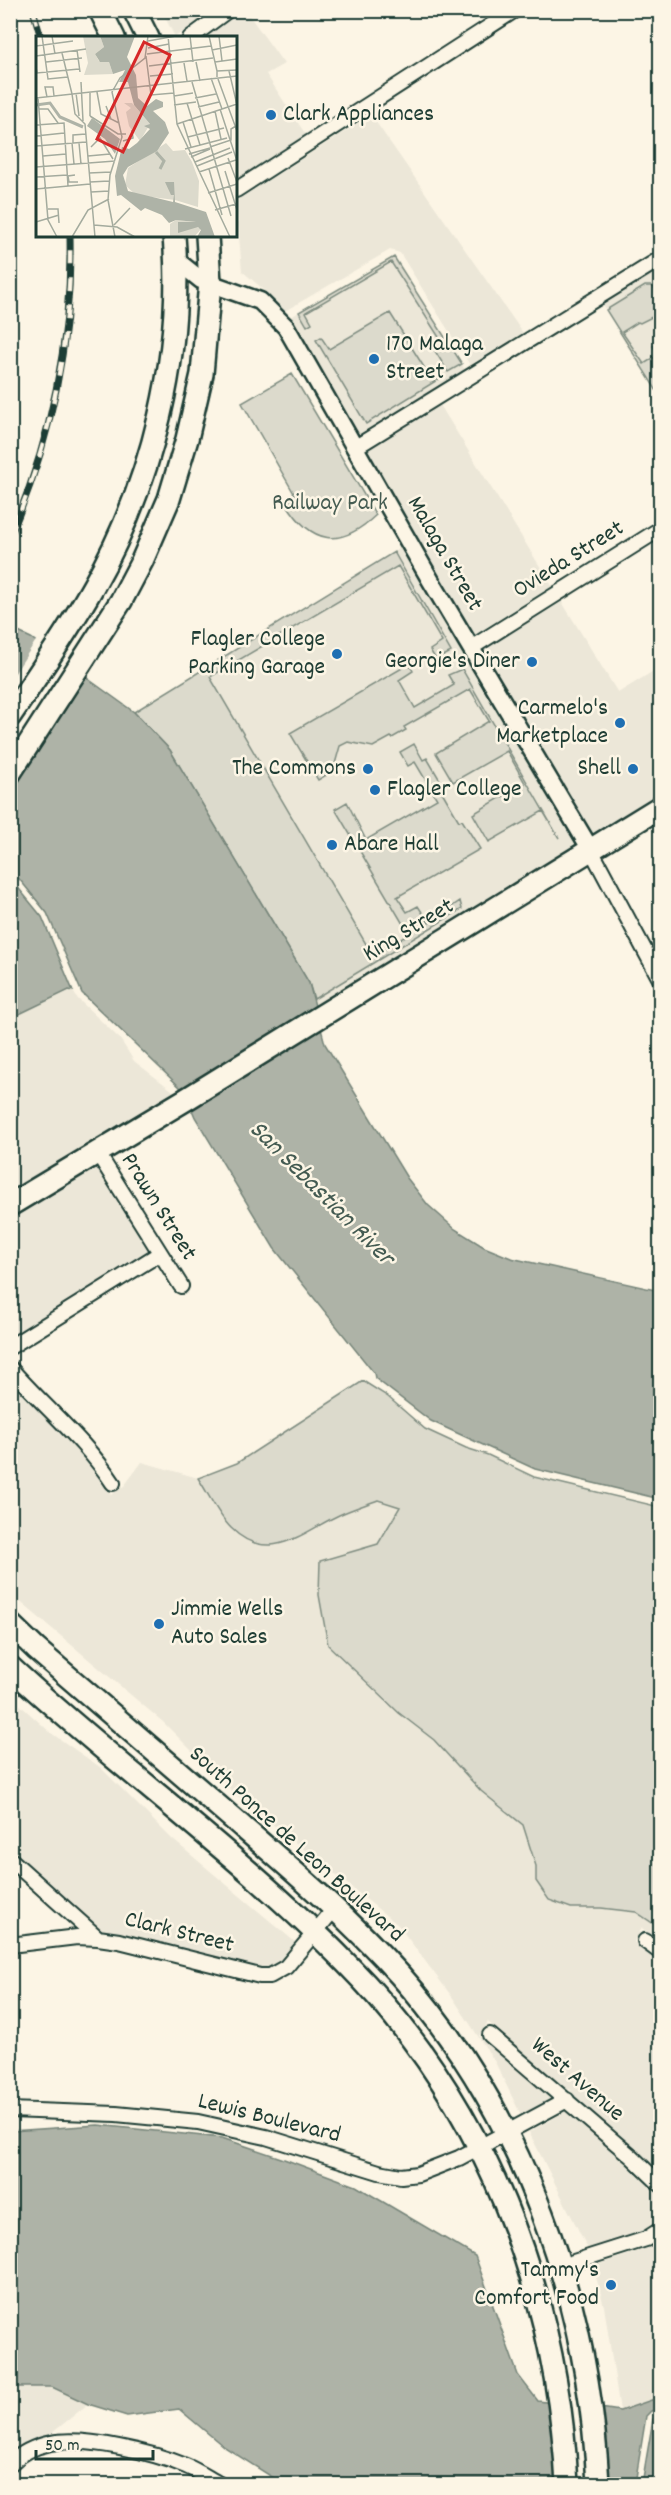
<svg xmlns="http://www.w3.org/2000/svg" width="671" height="2495" font-family="Dekko,sans-serif">
	<style>
		.built { fill: #ece7d8 }
		.green { fill: #dcdacc; stroke: #7e8c80; stroke-width: 1.5 }
		.water { fill: #aeb3a7; stroke: #758479; stroke-width: 1.5 }
		.pier { fill: #fcf5e5 }
		.lines { fill: none; stroke-linecap: round; stroke-linejoin: round }
		.minor-casing { stroke: #1f3d34; stroke-width: 18 }
		.tertiary-casing { stroke: #1f3d34; stroke-width: 21 }
		.primary-casing { stroke: #1f3d34; stroke-width: 26 }
		.trunk-casing { stroke: #1f3d34; stroke-width: 26 }
		.minor { stroke: #fcf5e5; stroke-width: 14 }
		.tertiary { stroke: #fcf5e5; stroke-width: 16 }
		.primary { stroke: #fcf5e5; stroke-width: 21 }
		.trunk { stroke: #fcf5e5; stroke-width: 21 }
		.rail-casing { stroke: #1f3d34; stroke-width: 7 }
		.rail { stroke: #fcf5e5; stroke-width: 4.5; stroke-dasharray: 14; stroke-linecap: butt }
		.poi-dot { fill: #1f6fb2; stroke: #fcf5e5; stroke-width: 2 }
		.labels { text-anchor: middle; dominant-baseline: central; stroke-width: 5; stroke-linejoin: round; paint-order: stroke }
		.poi-label { font-size: 24px; fill: #1f3d34; stroke: #fcf5e5; text-anchor: end }
		.park-label { font-size: 24px; fill: #455c52; stroke: #fcf5e5 }
		.street-label { font-size: 24px; fill: #1f3d34; stroke: #fcf5e5 }
		.water-label { font-size: 26px; font-style: italic; fill: #435a51; stroke: #fcf5e5 }
		.inset-river { fill: none; stroke: #aeb3a7; stroke-width: 3 }
		.inset-road { fill: none; stroke: #a4ab9e; stroke-width: 1.5 }
		.view { fill: #d62828; fill-opacity: 0.15; stroke: #d62828; stroke-width: 3 }
		.inset-edge { fill: none; stroke: #1f3d34; stroke-width: 3 }
	</style>
	<rect width="100%" height="100%" fill="#fcf5e5"/>
	<filter id="ink" filterUnits="userSpaceOnUse"><feTurbulence type="fractalNoise" baseFrequency=".0167" numOctaves="2"/><feDisplacementMap in="SourceGraphic" scale="12" xChannelSelector="R" yChannelSelector="G"/><feConvolveMatrix kernelMatrix="1 2 1 2 8 2 1 2 1" color-interpolation-filters="sRGB"/></filter>
	<g filter="url(#ink)">
		<path class="built" d="M162 11H207L209 13 175 37Z
			M243 11H246L284 64 266 74 306 135 236 179V38L205 37Z
			M371 115 523 333 470 365 400 253 390 250 283 312 263 289 242 271 236 201Z
			M394 257 469 376 356 447 282 322Z
			M660 259V396L599 298Z
			M440 405 552 586 473 636 367 450Z
			M409 543 591 850 319 1016 309 983 170 750 134 712Z
			M562 602 618 693 660 667V797L593 839 482 651Z
			M69 990 73 991 77 998 120 1039 134 1061 177 1094 11 1194V1018Z
			M95 1164 148 1251 11 1336V1215Z
			M10 1380 82 1454 111 1495 124 1486 142 1462 198 1478 231 1528 338 1515 378 1499 400 1507 378 1544 320 1561 319 1595 399 1713 434 1740 481 1791 523 1825 536 1866V1881L549 1900 571 1908H601L636 1912 660 1928V1942L642 1928 634 1942 660 1963V2173L573 2095 570 2089 567 2090 488 2022 479 2036 552 2098 521 2115 495 2062 453 1998 398 1925 234 1793 163 1722 11 1594Z
			M10 1696 51 1733 100 1767 172 1839 295 1942 280 1960 268 1968 260 1967 100 1929 11 1849Z
			M567 2111 660 2195V2219L642 2231 588 2249 529 2132Z
			M660 2240V2397L620 2411 604 2306 593 2266 649 2248Z
			M11 2387H52L88 2404 52 2433 27 2441 11 2452Z"/>
		<path class="green" d="M394 257 462 364 448 372 435 351 444 345 391 262 306 312 312 323 307 326 299 312Z
			M645 286H652L660 294V313L640 323 638 322 622 332 644 364 658 355 653 346 660 341V396L606 310Z
			M390 313 427 372 433 369 439 379 366 424 316 340 321 337 329 349Z
			M292 374 376 515C340 549 312 545 286 503L296 497 242 403Z
			M394 552 451 652 436 660 430 650 442 642 398 566 210 677 373 956 409 934 335 809 347 802 366 840 437 799 415 762 408 766 400 752 414 744 423 760 427 758 444 787 441 790 459 821 462 820 480 849 397 897 407 912 418 906 429 923 448 912 447 910 460 901 462 909 314 999 309 983 170 750 134 712Z
			M409 664 413 671 399 680 415 708 454 685 448 675 462 669 559 838 543 811 489 842 473 814 525 783 507 751 453 782 436 753 489 721 470 689 404 727 406 730 392 738 391 737 373 747 348 742 340 746 333 771 318 780 290 733Z
			M363 1381 387 1396 425 1429 466 1448 488 1455 534 1477 660 1507V1928L636 1912 601 1908H571L549 1900 536 1881V1866L523 1825 481 1791 434 1740 399 1713 328 1645 319 1595 320 1561 378 1544 400 1507 378 1500C365 1505 352 1509 339 1515 304 1531 269 1566 231 1528 218 1515 208 1493 198 1478L237 1463Z"/>
		<path class="water" d="M10 628 31 638 134 712 170 750 309 983 325 1044 407 1178 428 1205 455 1229 484 1247 511 1258 660 1291V1499L535 1469 431 1421 375 1378 374 1373 274 1248 195 1117 184 1091 82 993 47 913 11 869Z
			M11 879 42 917 73 991 69 990 11 1018Z
			M98 2125 222 2138 284 2159 356 2186 475 2256 518 2375 538 2401 553 2403 559 2484H283L223 2446 179 2409 127 2416 88 2404 52 2387H11V2131Z
			M660 2397V2409L651 2411 646 2416 635 2484H606L600 2408 620 2411Z
			M660 2417V2484H642L653 2419Z"/>
		<path class="pier" d="M37 639 87 675 11 791V679Z"/>
		<g class="lines">
			<g class="minor-casing">
				<path id="minor" d="M190 38 228 10
					M236 190 515 10
					M356 447 660 259
					M471 648 660 529
					M591 850 660 979
					M97 1152 181 1286
					M10 1347 159 1254
					M10 1368C44 1407 85 1440 113 1483
					M10 1859 98 1938 119 1941 260 1976H270L286 1967 335 1908
					M645 1941 660 1952
					M10 1945 77 1937 98 1938
					M490 2035 632 2157 660 2184
					M10 2110 116 2114 198 2122 266 2137 379 2172 401 2176 418 2174 459 2158 567 2100
					M561 2266 646 2239 660 2230
					M10 2464C21 2453 36 2446 51 2443 84 2436 155 2453 186 2466 198 2471 208 2478 219 2484"/>
			</g>
			<g class="tertiary-casing">
				<path id="tertiary" d="M176 260 201 280 260 301 286 327 431 581 591 850"/>
			</g>
			<g class="primary-casing">
				<path id="primary" d="M10 1205 185 1100 660 807"/>
			</g>
			<g class="trunk-casing">
				<path id="trunk" d="M100 10 114 38
					M134 10 148 38
					M10 716C39 673 69 630 94 585 152 483 184 353 174 236
					M10 773 121 601 142 561 169 499 187 439 202 374 210 282 207 236
					M10 1624 36 1649C101 1705 166 1761 231 1817 290 1868 348 1917 400 1975 523 2114 589 2301 598 2484
					M10 1667C120 1769 243 1857 347 1964 485 2103 557 2291 567 2484"/>
			</g>
			<use href="#minor" class="minor"/>
			<use href="#tertiary" class="tertiary"/>
			<use href="#primary" class="primary"/>
			<use href="#trunk" class="trunk"/>
			<g class="rail-casing">
				<path id="rail" d="M33 10 41 38
					M10 536C51 443 72 338 70 236"/>
			</g>
			<use href="#rail" class="rail"/>
		</g>
	</g>
	<g class="poi-dot">
		<circle cx="271" cy="115" r="6"/>
		<circle cx="374" cy="359" r="6"/>
		<circle cx="337" cy="654" r="6"/>
		<circle cx="532" cy="662" r="6"/>
		<circle cx="620" cy="723" r="6"/>
		<circle cx="368" cy="769" r="6"/>
		<circle cx="633" cy="769" r="6"/>
		<circle cx="375" cy="790" r="6"/>
		<circle cx="332" cy="845" r="6"/>
		<circle cx="159" cy="1624" r="6"/>
		<circle cx="611" cy="2285" r="6"/>
	</g>
	<g class="labels">
		<g class="poi-label">
			<text x="283" y="115" text-anchor="start">Clark Appliances</text>
			<text x="386" y="345" text-anchor="start">170 Malaga<tspan x="386" dy="28">Street</tspan></text>
			<text x="325" y="640">Flagler College<tspan x="325" dy="28">Parking Garage</tspan></text>
			<text x="520" y="662">Georgie's Diner</text>
			<text x="608" y="709">Carmelo's<tspan x="608" dy="28">Marketplace</tspan></text>
			<text x="356" y="769">The Commons</text>
			<text x="621" y="769">Shell</text>
			<text x="387" y="790" text-anchor="start">Flagler College</text>
			<text x="344" y="845" text-anchor="start">Abare Hall</text>
			<text x="171" y="1610" text-anchor="start">Jimmie Wells<tspan x="171" dy="28">Auto Sales</tspan></text>
			<text x="599" y="2271">Tammy's<tspan x="599" dy="28">Comfort Food</tspan></text>
		</g>
		<g class="park-label">
			<text x="330" y="504">Railway Park</text>
		</g>
		<g class="street-label">
			<text transform="translate(444 554) rotate(60)">Malaga Street</text>
			<text transform="translate(569 560) rotate(-32)">Ovieda Street</text>
			<text transform="translate(409 931) rotate(-31)">King Street</text>
			<text transform="translate(158 1207) rotate(58)">Prawn Street</text>
			<text transform="translate(296 1845) rotate(42)">South Ponce de Leon Boulevard</text>
			<text transform="translate(179 1933) rotate(14)">Clark Street</text>
			<text transform="translate(577 2080) rotate(41)">West Avenue</text>
			<text transform="translate(269 2119) rotate(14)">Lewis Boulevard</text>
		</g>
		<g class="water-label">
			<text transform="translate(321 1194) rotate(45)">San Sebastian River</text>
		</g>
	</g>
	<g transform="translate(36 36)">
		<rect width="201" height="201" fill="#fcf5e5"/>
		<path d="M47 0H64L68 11 59 18 63 25 73 26 77 38 48 39 52 27ZM88 67H96L114 88 104 105 93 90 90 76 95 72ZM130 107 137 115 149 114 156 126 163 145 162 171 139 164 100 159 89 149 92 132ZM140 184 160 186 142 187V196L166 188 167 191H162L165 193 158 201H134V188Z" fill="#dcdacc"/>
		<path d="M64 0H99L91 21 100 39 102 62 111 70 120 63 127 66V71L117 75 129 86 133 97 121 115 92 131 87 139 92 155 137 166 138 159H135L129 146H138L139 166 170 176 179 201H161L165 194 162 191 142 197V186H160L140 184 133 187 126 179 109 172 105 175 85 159 81 160 79 140 86 111 93 113 101 107 114 93 108 90 114 88 98 69 92 46H83L89 34 77 38 73 26H64L59 18 68 11ZM56 82 84 103 79 118 69 103 51 90Z" fill="#aeb3a7"/>
		<path class="inset-river" d="M0 69 14 67 24 81 47 91M120 116 128 125 124 133"/>
		<path class="inset-road" d="M6 0 12 43 32 41M16 0 19 18M132 0 141 88 194 201M154 0 157 26M173 0 181 35M183 0 186 25M112 5 140 0M0 10 37 5M112 12 133 8M41 14 44 36M176 14 201 9M26 17 36 58M111 18 175 10M0 20 50 13M110 20 115 59 138 57M10 26 46 22M160 26 164 45M179 26 201 23M148 27 151 45M113 30 177 22M0 31 1 37 43 33M193 35 201 69M114 40 137 38M181 41V35L201 34M175 42 186 73M182 43 201 95M45 46 47 85M156 46 195 180M54 56V80M61 56 65 78 75 83M40 57 43 80M36 58 39 78 49 88 59 201M138 60 157 57M11 61 9 51H17L18 60M0 62 201 40M2 62 12 184 21 201M159 62 180 58M151 67 164 109M138 69 160 66M70 70 75 83 83 87M162 71 183 66M3 73H12L22 87M184 73 201 125M179 75 185 103M54 80 82 98H90M147 86 155 111M141 88 201 68M0 89 28 87 32 150M0 100 28 97M152 101 188 92M87 105 97 102 96 94M36 107 38 128M37 107V99L50 98M43 107 45 128M0 110 50 106M55 111 64 102 77 123M174 111 195 104V93L200 90M149 113 191 102M153 118 174 112M7 120 30 118M52 120 74 118M155 121 174 113M192 122 201 146M159 126 194 112M161 130 196 116M0 131 79 125M173 133 186 179M189 135 201 174M163 136 200 124M53 137 75 136M39 139 32 140 33 146H42M0 141 31 139M54 146 73 145M0 153 54 148M55 156 73 155M172 157 201 148M72 164 79 201M72 164 74 139 86 101 76 56 84 42 109 22 112 0M12 173H22L23 187M179 174 200 168M0 186 23 179M58 189 81 191 99 201M78 189 94 172M36 201 52 174 73 163"/>
		<path class="view" d="M108 6 134 19 87 116 61 103Z"/>
		<rect width="201" height="201" class="inset-edge"/>
	</g>
	<rect width="671" height="2495" fill="none" stroke="#fcf5e5" stroke-width="36"/>
	<rect x="18" y="18" width="635" height="2459" fill="none" stroke="#1f3d34" stroke-width="2" filter="url(#ink)"/>
	<path d="M36 2450v9h117v-9" fill="none" stroke="#1f3d34" stroke-width="3"/>
	<text x="45" y="2450" font-size="18" fill="#1f3d34" stroke="#fcf5e5" stroke-width="4.5" paint-order="stroke">50 m</text>
</svg>
